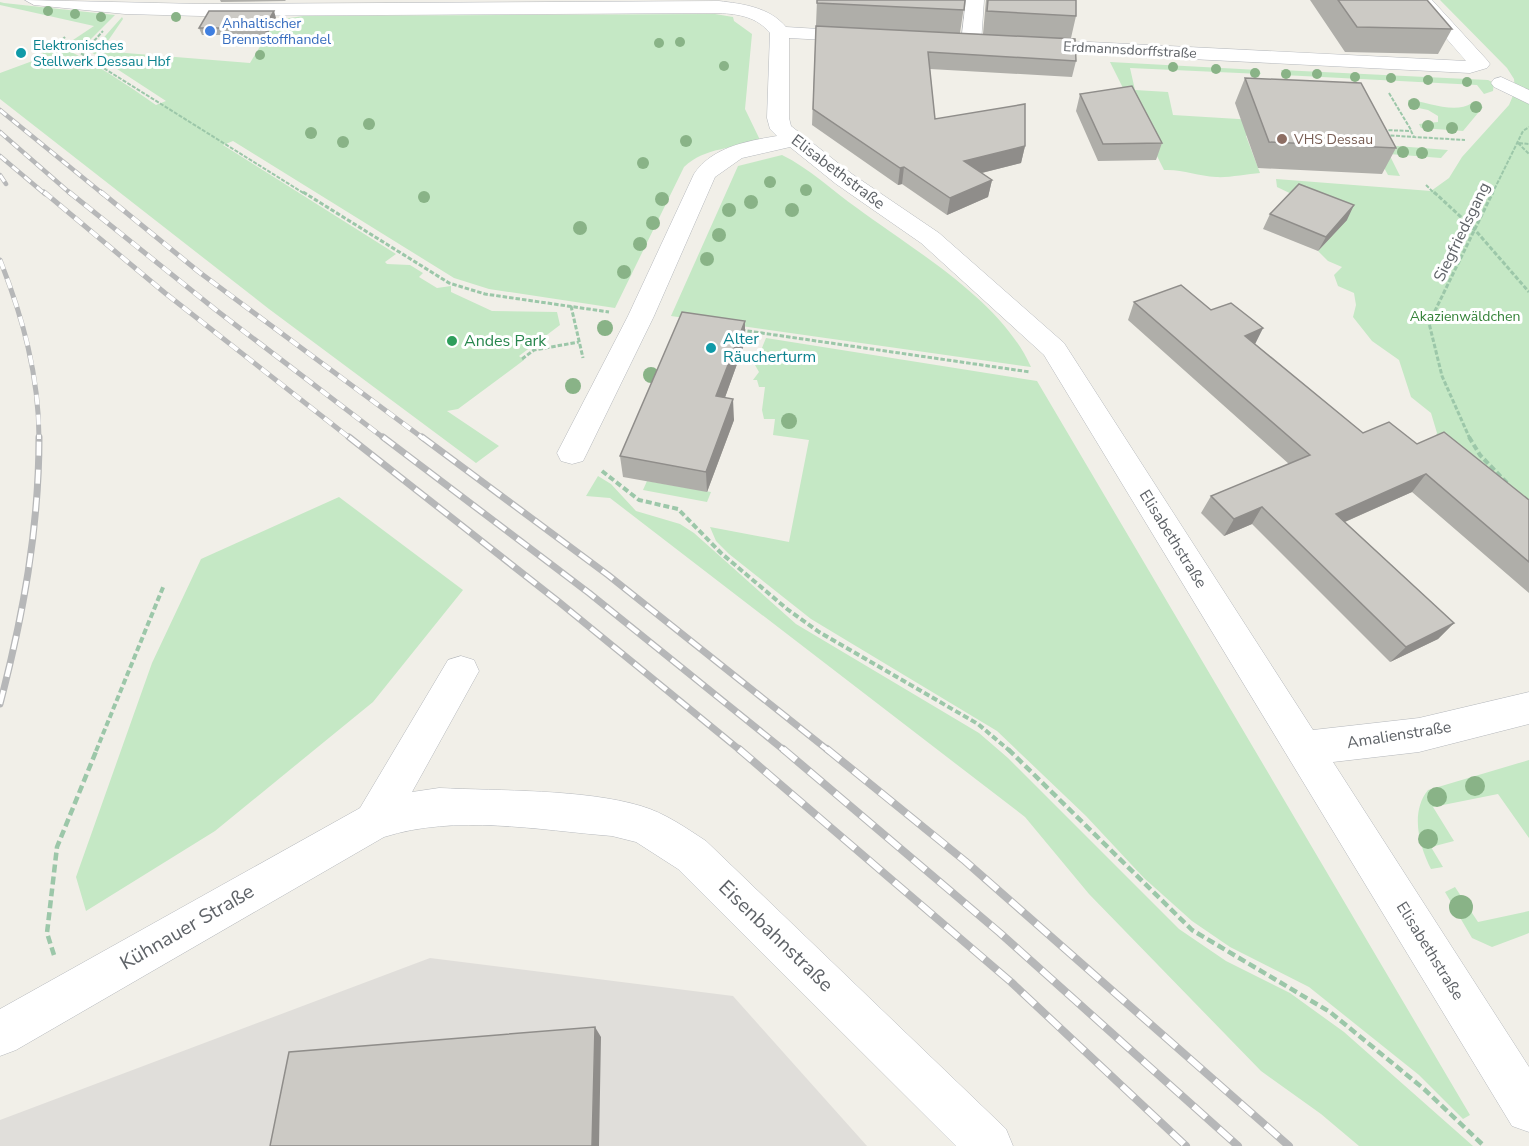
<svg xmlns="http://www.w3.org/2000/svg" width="1529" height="1146" font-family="'Nunito Sans',sans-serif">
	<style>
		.industrial { fill: #e0deda }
		.green { fill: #c5e8c5 }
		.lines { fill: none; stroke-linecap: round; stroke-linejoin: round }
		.minor-casing { stroke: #b5b8bc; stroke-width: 1 }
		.path-far3 { stroke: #9cc7a9; stroke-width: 2; stroke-dasharray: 4 1.5; stroke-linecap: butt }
		.path-far2 { stroke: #9cc7a9; stroke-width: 3; stroke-dasharray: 4.5 2; stroke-linecap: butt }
		.path-far1 { stroke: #9cc7a9; stroke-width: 4; stroke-dasharray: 6 3; stroke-linecap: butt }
		.path { stroke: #9cc7a9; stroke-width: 4.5; stroke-dasharray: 8 4; stroke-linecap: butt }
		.minor { fill: #fff; fill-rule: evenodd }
		.rail-far3-casing { stroke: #b6b7b8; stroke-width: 4.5 }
		.rail-far2-casing { stroke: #b6b7b8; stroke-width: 5 }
		.rail-far1-casing { stroke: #b6b7b8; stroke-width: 7 }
		.rail-casing { stroke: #b6b7b8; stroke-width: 8 }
		.rail-far3 { stroke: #fff; stroke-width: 3; stroke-dasharray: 8; stroke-linecap: butt }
		.rail-far2 { stroke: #fff; stroke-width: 4; stroke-dasharray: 10; stroke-linecap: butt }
		.rail-far1 { stroke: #fff; stroke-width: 4.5; stroke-dasharray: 14; stroke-linecap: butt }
		.rail { stroke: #fff; stroke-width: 6; stroke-dasharray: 17; stroke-linecap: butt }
		.tree { fill: #89b387 }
		.wall { fill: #afaea9 }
		.shaded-wall { fill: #8f8d8a }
		.building { fill: #cccac5; stroke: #8f8d8a; stroke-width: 1.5 }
		.shop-dot { fill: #3f7fe0; stroke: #fff; stroke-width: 2 }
		.culture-dot { fill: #0f9aa8; stroke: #fff; stroke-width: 2 }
		.education-dot { fill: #8d6e63; stroke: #fff; stroke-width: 2 }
		.leisure-dot { fill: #2e9e5b; stroke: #fff; stroke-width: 2 }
		.labels { text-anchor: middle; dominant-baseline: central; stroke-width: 6; stroke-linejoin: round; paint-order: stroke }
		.far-shop-label { font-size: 14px; fill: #366cbe; stroke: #fff; text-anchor: start }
		.far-culture-label { font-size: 14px; fill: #0d838f; stroke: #fff; text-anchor: start }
		.far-street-label { font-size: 14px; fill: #5f6368; stroke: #fff }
		.far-education-label { font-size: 14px; fill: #785e54; stroke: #fff; text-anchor: start }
		.far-park-label { font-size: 14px; fill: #348238; stroke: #fff }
		.street-label { font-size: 16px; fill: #5f6368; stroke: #fff }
		.culture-label { font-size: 16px; fill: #0d838f; stroke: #fff; text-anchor: start }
		.leisure-label { font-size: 16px; fill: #27864d; stroke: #fff; text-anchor: start }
		.near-street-label { font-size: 20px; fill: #5f6368; stroke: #fff }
	</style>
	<rect width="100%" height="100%" fill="#f1efe8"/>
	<path class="industrial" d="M430 958 733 996 867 1146H0V1120Z"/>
	<path class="green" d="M1440 0H1529V530L1431 450 1437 433 1431 413 1411 397 1399 360 1372 341 1353 317 1356 305 1354 293 1338 286 1334 275 1342 267 1328 261 1318 251 1346 220 1277 187 1276 179 1431 191 1449 178 1462 157 1509 105 1515 91 1514 79 1507 68Z
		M0 2 4 3 115 15 82 48 70 42 94 26 0 5Z
		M715 14 733 17 734 21 752 34 745 109 760 140C734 149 705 147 684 167L615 308 489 289 454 278 233 141 223 145 396 254 385 262 387 264 410 265 423 273 419 277 437 288 451 286V292L492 311 557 312 560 325 519 356 524 360 458 409 447 411 499 446 476 463 269 309 0 99V73L46 56 37 49C44 46 51 45 59 47 82 54 135 90 156 105L166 101 91 52 122 17 123 19 101 51 250 63 276 20 303 16Z
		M1110 62 1259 70 1261 74 1130 68 1135 90 1168 92 1173 115 1271 121 1246 136 1260 173C1247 174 1227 178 1216 177 1198 176 1182 169 1164 170Z
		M1281 70 1488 80 1494 83 1493 91 1484 94 1477 85 1283 75Z
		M1408 100C1427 101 1454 115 1472 103L1483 107 1463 131 1421 128 1419 124 1438 122V116L1428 110 1409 106Z
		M1371 144 1448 150 1441 158 1389 154 1400 176 1388 175Z
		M782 155C809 168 833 191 857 208 915 251 1001 300 1031 367L671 316 738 166Z
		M766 338 1037 381 1470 1115 1463 1119 1419 1075 1309 987 1230 947 1192 921 1144 878 1086 816 997 731 811 619 729 554 716 541 710 527 789 542 809 440 773 435 775 419H764L762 410 765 387H759L757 380H753L759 372 755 365Z
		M598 476 611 484 636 511 680 524 694 533 796 624 979 733 1008 758 1179 929 1226 961 1290 993 1344 1032 1473 1146H1359L1321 1114 1261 1071 1089 894 1025 817 610 498 586 496Z
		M647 481 711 492 707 502 643 490Z
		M339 497 463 590 373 702 215 831 86 911 76 877 152 663 201 559Z
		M1529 760V838L1498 794 1433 807 1454 841 1431 847 1443 867 1431 869C1419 846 1410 812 1428 790Z
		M1455 887 1478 922 1529 911V933L1492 947 1472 938 1445 892Z"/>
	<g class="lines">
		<g class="minor-casing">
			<path id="minor" d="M25 0 201 4 719 1C743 4 769 7 786 27L869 32 872 36 862 42 789 38V118L791 126 852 174 939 233 1064 343 1313 730 1419 718 1529 692V724L1419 752 1333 762 1529 1067V1132L1512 1126 1044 355 921 243 836 184 790 147 742 158 715 177 654 316 587 453 583 461 572 464 561 461 557 453 628 316 694 174C712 147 747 141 777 136L770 129 767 118 770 33C757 17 739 14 719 13L201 16 125 14 34 5Z
				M966 0H984L981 43 971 49 961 43Z
				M1413 0H1432L1487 60 1490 64 1487 68 1470 73 1030 51 1020 45 1030 39 1466 61Z
				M1501 77 1529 90V104L1494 87 1491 83 1494 79Z
				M461 656 474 660 479 671 412 792 439 788C500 791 584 789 641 806 665 813 686 828 706 841L1006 1129 1013 1146H956L678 869 636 842 612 836C538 830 456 814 384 837L16 1050 0 1056V1009L360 808 448 660Z"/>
		</g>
		<path class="path-far3" d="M65 37 62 40 89 59 305 194
			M83 53 103 31
			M1389 93 1411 130
			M1383 130 1411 131 1414 137 1465 140
			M1385 135 1414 137
			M1518 143 1529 154
			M1519 143 1529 144
			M1426 185 1435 194
			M1492 194 1523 131 1529 127"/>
		<path class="path-far2" d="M303 192 449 283 485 294 609 312
			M1434 192 1476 231 1529 292
			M571 306 583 358
			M741 330 1030 372
			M522 359 534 350 579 342
			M1470 439 1442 376 1429 323 1493 192"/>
		<path class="path-far1" d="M1469 437 1480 455 1507 483
			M602 471 639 500 678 509 721 553 787 609 819 632 978 724 1010 751
			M96 751 164 585"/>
		<path class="path" d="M1008 749 1192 930 1330 1012 1424 1089 1484 1146
			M54 955 47 933 57 847 97 749"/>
		<use href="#minor" class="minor"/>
		<g class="rail-far3-casing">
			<path id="rail-far3" d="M0 110 103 194
				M0 132 71 194
				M0 156 45 194
				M0 175 6 184"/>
		</g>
		<g class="rail-far2-casing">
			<path id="rail-far2" d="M44 192 165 293 351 439
				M69 192 216 310 385 439
				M101 192 199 272 424 439
				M0 260C23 318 39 376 39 439"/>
		</g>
		<g class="rail-far1-casing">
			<path id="rail-far1" d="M349 437 559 602 741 751
				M383 437 589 593 785 751
				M422 437 608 575 829 751
				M0 704C23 616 39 529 39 437"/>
		</g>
		<g class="rail-casing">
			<path id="rail" d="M739 749 1011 982 1186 1146
				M783 749 1000 933 1238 1146
				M827 749 965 861 1289 1146"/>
		</g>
		<use href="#rail-far3" class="rail-far3"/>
		<use href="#rail-far2" class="rail-far2"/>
		<use href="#rail-far1" class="rail-far1"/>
		<use href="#rail" class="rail"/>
	</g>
	<g class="tree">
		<circle cx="48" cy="11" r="5"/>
		<circle cx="75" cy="14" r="5"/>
		<circle cx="101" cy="17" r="5"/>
		<circle cx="176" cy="17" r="5"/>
		<circle cx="680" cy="42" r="5"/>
		<circle cx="659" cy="43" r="5"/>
		<circle cx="260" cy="55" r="5"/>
		<circle cx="724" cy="66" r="5"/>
		<circle cx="1173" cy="67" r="5"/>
		<circle cx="1216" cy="69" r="5"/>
		<circle cx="1255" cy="73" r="5"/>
		<circle cx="1286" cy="74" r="5"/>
		<circle cx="1317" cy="74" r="5"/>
		<circle cx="1355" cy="77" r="5"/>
		<circle cx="1391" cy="78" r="5"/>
		<circle cx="1428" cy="80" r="5"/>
		<circle cx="1467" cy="82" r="5"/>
		<circle cx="1414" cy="104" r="6"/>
		<circle cx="1476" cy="107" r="6"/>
		<circle cx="369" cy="124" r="6"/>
		<circle cx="1428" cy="126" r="6"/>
		<circle cx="1452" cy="128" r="6"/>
		<circle cx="311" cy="133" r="6"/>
		<circle cx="686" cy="141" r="6"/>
		<circle cx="343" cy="142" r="6"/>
		<circle cx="1403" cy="152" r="6"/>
		<circle cx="1422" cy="153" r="6"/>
		<circle cx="643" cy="163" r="6"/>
		<circle cx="770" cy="182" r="6"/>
		<circle cx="806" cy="190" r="6"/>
		<circle cx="424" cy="197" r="6"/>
		<circle cx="662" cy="199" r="7"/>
		<circle cx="751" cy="202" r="7"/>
		<circle cx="729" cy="210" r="7"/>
		<circle cx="792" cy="210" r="7"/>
		<circle cx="653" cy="223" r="7"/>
		<circle cx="580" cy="228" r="7"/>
		<circle cx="719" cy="235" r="7"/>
		<circle cx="640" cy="244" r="7"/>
		<circle cx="707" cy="259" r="7"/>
		<circle cx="624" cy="272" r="7"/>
		<circle cx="605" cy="328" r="8"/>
		<circle cx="651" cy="375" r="8"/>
		<circle cx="573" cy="386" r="8"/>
		<circle cx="789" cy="421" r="8"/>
		<circle cx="1475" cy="786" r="10"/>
		<circle cx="1437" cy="797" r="10"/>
		<circle cx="1428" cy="839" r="10"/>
		<circle cx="1461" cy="907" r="12"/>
	</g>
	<path class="wall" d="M220 0H286L285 1 221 2Z
		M817 0H965L960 33 983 34 986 0H1076V16L1071 38 1076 61 1072 77 930 69 935 119 1025 146 1021 163 982 173 992 180 988 197 947 215 902 184 898 185 812 125Z
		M1310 0H1427L1452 29 1438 54 1345 52Z
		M276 18 267 35H202L199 28Z
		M1245 78 1396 148 1382 174 1258 168 1235 103Z
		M1080 94 1162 143 1156 160 1098 161 1076 111Z
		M1270 214 1347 220 1318 251 1263 229Z
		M1134 302 1211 310 1263 328 1255 344 1363 433 1417 444 1529 500V593L1412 492 1345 522 1454 623 1438 639 1390 662 1252 524 1224 536 1201 513 1211 496 1289 464 1128 320Z
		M745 321V342L725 397 734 420 707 492 623 477 620 456Z"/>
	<path class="shaded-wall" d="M274 11 276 18 267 35 264 28Z
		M1025 146 1021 163 961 178 964 161Z
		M904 167 902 184 898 185 900 168Z
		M992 180 988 197 947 215 950 198Z
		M1354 205 1347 220 1318 251 1326 237Z
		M745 321V342L718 417 716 396Z
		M1263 328 1254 346 1245 336Z
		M733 399 734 420 707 492 706 472Z
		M1426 474 1412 492 1324 531 1336 514Z
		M1262 507 1252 524 1224 536 1234 519Z
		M1454 623 1438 639 1390 662 1406 647Z
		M595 1027 601 1037 599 1146H592Z"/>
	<path class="building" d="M817 0H965L964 10 817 3Z
		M988 0H1076V16L987 11Z
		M1338 0H1427L1452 29 1357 27Z
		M209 11H274L264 28H199Z
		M816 26 1075 39 1076 61 928 52 935 119 1025 104V146L964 161 992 180 950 198 904 167 900 168 813 109Z
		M1245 78 1361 83 1396 148 1269 142Z
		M1132 86 1162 143 1103 144 1080 94Z
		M1299 184 1354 205 1326 237 1270 214Z
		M1181 285 1211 310 1231 303 1263 328 1245 336 1363 433 1389 422 1417 444 1444 432 1529 500V562L1426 474 1336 514 1454 623 1406 647 1262 507 1234 519 1211 496 1310 455 1134 302Z
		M682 312 745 321 716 396 733 399 706 472 620 456Z
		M595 1027 592 1146H270L289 1052Z"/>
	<circle class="shop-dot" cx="210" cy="31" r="6"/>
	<g class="culture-dot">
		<circle cx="21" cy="53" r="6"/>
		<circle cx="711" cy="348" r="6"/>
	</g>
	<circle class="education-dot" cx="1282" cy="139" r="6"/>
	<circle class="leisure-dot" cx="452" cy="341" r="6"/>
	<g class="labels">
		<g class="far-shop-label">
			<text x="222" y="23">Anhaltischer<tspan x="222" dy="16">Brennstoffhandel</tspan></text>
		</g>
		<g class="far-culture-label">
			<text x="33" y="45">Elektronisches<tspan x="33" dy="16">Stellwerk Dessau Hbf</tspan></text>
		</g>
		<g class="far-street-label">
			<text transform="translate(1130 50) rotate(3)">Erdmannsdorffstraße</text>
		</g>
		<g class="far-education-label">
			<text x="1294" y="139">VHS Dessau</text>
		</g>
		<g class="far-park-label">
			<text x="1465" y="316">Akazienwäldchen</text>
		</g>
		<g class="street-label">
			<text transform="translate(838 172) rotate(37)">Elisabethstraße</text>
			<text transform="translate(1462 232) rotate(-64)">Siegfriedsgang</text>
			<text transform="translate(1173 539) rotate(58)">Elisabethstraße</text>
			<text transform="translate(1399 735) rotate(-9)">Amalienstraße</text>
			<text transform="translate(1430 951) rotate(58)">Elisabethstraße</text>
		</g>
		<g class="culture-label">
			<text x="723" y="339">Alter<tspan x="723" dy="18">Räucherturm</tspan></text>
		</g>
		<g class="leisure-label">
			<text x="464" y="341">Andes Park</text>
		</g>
		<g class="near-street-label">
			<text transform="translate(187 927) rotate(-30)">Kühnauer Straße</text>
			<text transform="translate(776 936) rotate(44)">Eisenbahnstraße</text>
		</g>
	</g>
</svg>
